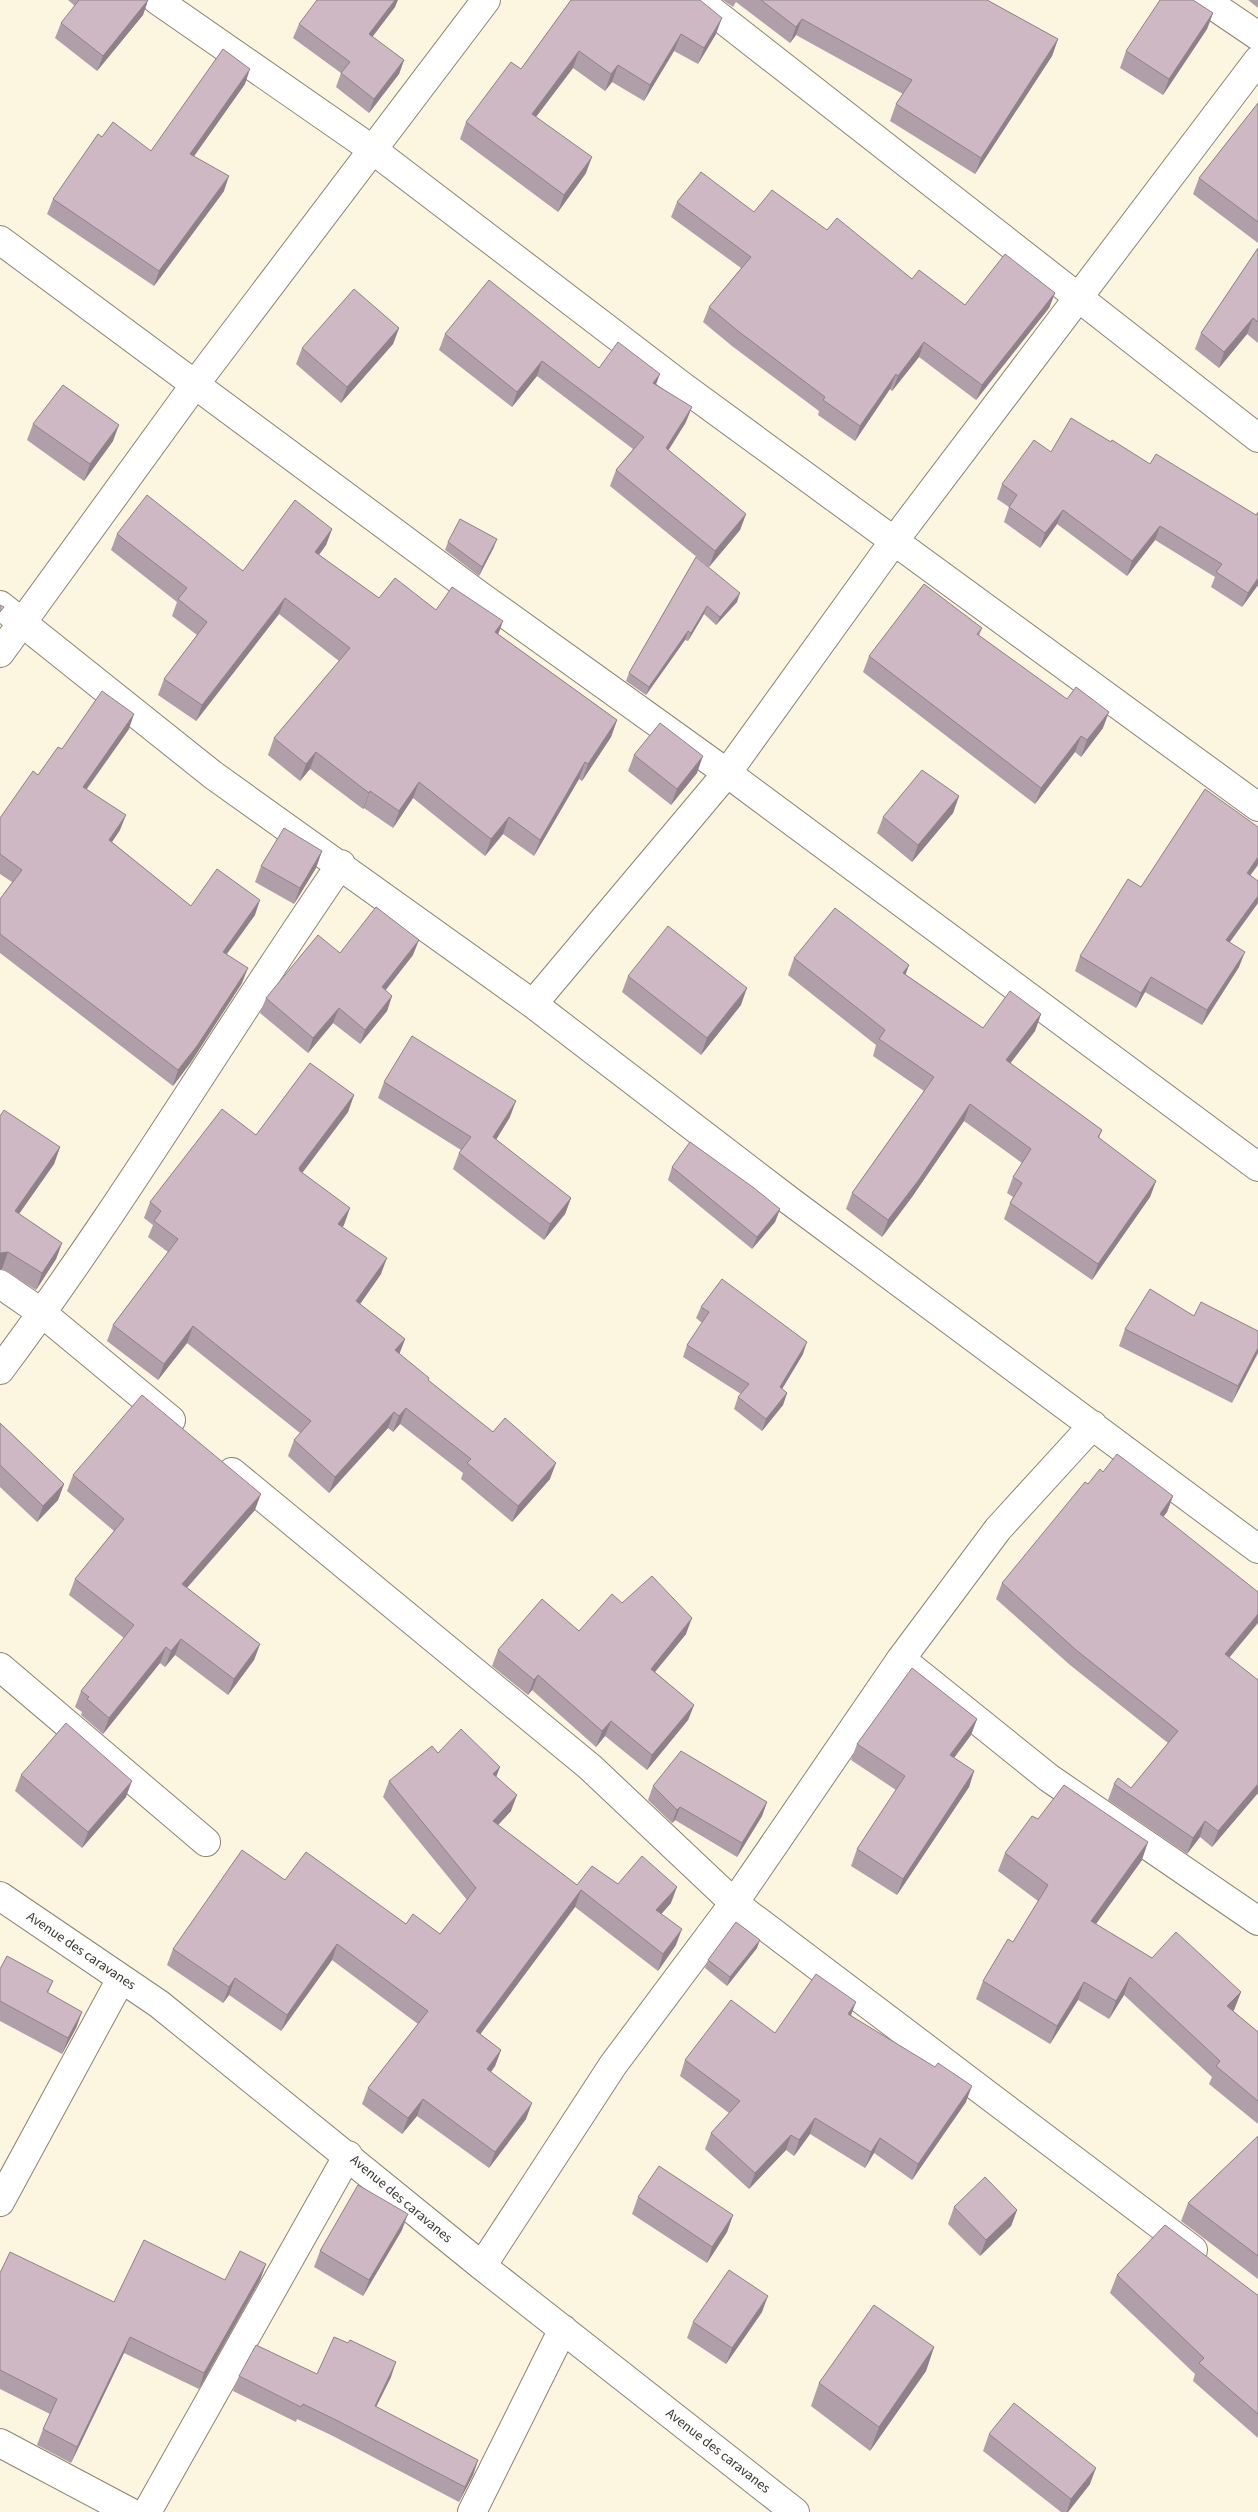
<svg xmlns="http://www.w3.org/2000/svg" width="1258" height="2512" font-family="'Source Sans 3',sans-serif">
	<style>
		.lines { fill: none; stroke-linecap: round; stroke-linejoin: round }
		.minor-casing { stroke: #8a8471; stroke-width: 30 }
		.minor { stroke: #fff; stroke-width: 28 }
		.wall { fill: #b09ea8 }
		.shaded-wall { fill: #908188 }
		.building { fill: #cdb8c3; stroke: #908188 }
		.labels { text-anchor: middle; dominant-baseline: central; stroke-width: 5; stroke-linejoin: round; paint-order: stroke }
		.street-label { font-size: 14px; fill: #39372f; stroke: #fff }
	</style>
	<rect width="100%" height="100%" fill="#fcf6e1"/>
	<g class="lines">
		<g class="minor-casing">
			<path id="minor" d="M157 0 373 150 682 386 1258 807
				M698 0 1258 438
				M1205 0 1258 36
				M0 240 479 595 727 773 1258 1167
				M0 605 213 775 533 1004 790 1201 1258 1549
				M0 653 196 383 486 0
				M533 1004 727 773 894 541 1258 60
				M0 1284 42 1313 171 1420
				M0 1370C122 1207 225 1032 341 864
				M232 1472 590 1767 734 1903 1193 2250
				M901 1659 1049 1778 1258 1921
				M0 1667 206 1842
				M0 1896 159 2004 482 2266 795 2512
				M0 2202 121 1979
				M482 2266 613 2065 734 1903 901 1659 998 1529 1093 1425
				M0 2443 130 2512
				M147 2512 348 2155
				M472 2512 563 2329"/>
		</g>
		<use href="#minor" class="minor"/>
	</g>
	<path class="wall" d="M68 0H148L143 15 97 71 55 38 61 23 75 6Z
		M571 0 716 34 698 64 674 51 644 101 612 82 605 91 573 68 536 117 586 173 558 212 460 139 466 122 521 69Z
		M723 0H987L1058 39 1052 56 975 174 890 121 896 104 903 94 796 35 790 43 736 2 733 7Z
		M1248 0H1258V8Z
		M395 7 372 37 404 60 399 74 369 113 336 87 341 73 293 38 299 24Z
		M1213 13 1207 29 1163 95 1120 68 1126 51Z
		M245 84 194 156 224 191 154 286 47 214 53 199 102 137 151 151Z
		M1258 103V243L1193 194 1199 178Z
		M677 202 754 212 827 230 912 279 965 305 1055 293 1049 308 976 400 919 357 892 391 890 389 855 441 818 415 819 411 732 346 703 322 709 307 741 268 671 217Z
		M1258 248V343L1247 334 1219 368 1195 349 1201 333Z
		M399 328 393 344 341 403 296 364 302 348Z
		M445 334 599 368 656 384 686 422 668 450 746 514 740 530 709 567 610 486 616 470 633 449 537 376 512 407 439 350Z
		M33 424 113 441 84 481 27 440Z
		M1051 452 1258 585 1242 607 1211 587 1215 577 1155 540 1127 576 1057 524 1040 548 1004 522 1009 507 997 499 1002 484Z
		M332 529 326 545 319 555 379 598 436 610 498 634 617 720 611 737 582 781 579 779 534 856 503 834 485 856 413 798 393 828 364 808 363 809 310 769 300 781 268 755 274 738 339 661 279 614 196 721 158 695 164 679 197 635 172 616 177 602 111 550 117 534 243 571Z
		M448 542 494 547 479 576 445 550Z
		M696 557 737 602 716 625 704 614 688 641 685 640 646 695 626 681 629 673Z
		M982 628 979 636 1103 728 1081 757 1075 752 1035 804 863 672 869 656Z
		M129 729 87 789 120 830 112 842 191 906 255 915 227 954 242 983 191 1062 173 1086 0 953V899L12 882 0 874V818L62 749Z
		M634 755 697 773 671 805 628 771Z
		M959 796 953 813 912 862 877 833 883 817Z
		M322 851 316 868 294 904 255 882 261 866Z
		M1250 875 1258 903 1230 942 1239 967 1202 1025 1145 992 1136 1008 1075 971 1080 956 1141 887Z
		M340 953 413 955 385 991 392 996 387 1011 360 1044 333 1023 308 1053 260 1013 266 998Z
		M794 958 909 965 905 974 983 1028 1041 1014 1035 1031 1010 1063 1102 1130 1099 1138 1156 1181 1150 1197 1092 1280 1004 1219 1010 1203 1013 1197 1007 1193 1013 1177 1022 1163 964 1121 912 1197 882 1237 846 1209 852 1193 924 1091 873 1056 876 1045 788 975Z
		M628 976 741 1005 701 1055 622 992Z
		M384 1082 510 1117 496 1140 571 1198 565 1214 544 1240 453 1169 459 1153 461 1150 378 1098Z
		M354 1095 348 1112 302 1172 344 1225 342 1227 381 1274 360 1304 405 1339 399 1354 428 1380 550 1479 512 1522 461 1479 463 1473 400 1424 393 1432 388 1428 329 1493 288 1456 294 1440 300 1433 187 1343 158 1380 107 1341 113 1325 168 1252 148 1237 153 1225 144 1218 150 1202 256 1135Z
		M0 1116 60 1147 54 1164 19 1214 62 1243 56 1259 36 1290 2 1269Z
		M672 1167 780 1209 775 1222 752 1249 668 1180Z
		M701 1307 803 1354 782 1389 787 1393 783 1405 762 1431 734 1409 738 1397 741 1394 683 1357 687 1345 702 1323 696 1318Z
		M1194 1316 1258 1331 1232 1403 1119 1346 1125 1329Z
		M0 1423 64 1484 58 1500 37 1522 0 1487Z
		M1103 1472 1173 1496 1167 1512 1163 1517 1229 1658 1258 1680V1793L1212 1847 1200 1837 1187 1854 1108 1800 1114 1784 1131 1788 1168 1743 1070 1665 996 1599 1002 1583 1088 1484Z
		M73 1475 255 1510 187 1588 260 1644 254 1660 228 1695 175 1655 165 1667 160 1663 103 1734 81 1715 82 1712 75 1707 81 1691 124 1638 69 1595 75 1579 114 1531 67 1491Z
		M622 1603 686 1634 655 1672 694 1705 688 1720 647 1770 605 1736 596 1747 532 1690 528 1695 492 1666 498 1650 579 1631Z
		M977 1719 971 1735 954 1758 974 1771 969 1787 897 1895 851 1866 857 1849 896 1790 851 1760 857 1744Z
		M438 1753 497 1777 511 1811 498 1825 577 1885 618 1884 671 1903 661 1914 676 1945 658 1971 575 1907 480 2034 501 2050 495 2066 491 2072 526 2119 489 2168 417 2116 402 2134 362 2104 368 2088 418 2024 332 1960 281 2031 229 1995 223 2003 167 1965 173 1949 285 1880 406 1924 440 1934 467 1900 383 1797 389 1781Z
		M21 1775 126 1797 82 1848 15 1791Z
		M653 1786 767 1802 762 1816 737 1857 675 1820 672 1823 648 1800Z
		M1038 1819 1142 1860 1096 1924 1152 1958 1241 1992 1234 2010 1233 2011 1258 2032V2124L1209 2084 1212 2077 1124 1995 1109 2019 1078 2000 1050 2044 976 1999 983 1981 1013 1942 1038 1901 998 1871 1005 1853Z
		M757 1948 727 1986 705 1968 708 1960Z
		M0 1969 53 1981 48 1993 82 2012 76 2028 62 2054 0 2021Z
		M851 2015 966 2102 912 2180 874 2153 865 2168 810 2134 794 2156 786 2150 749 2189 705 2149 711 2133 729 2113 680 2076 685 2060 775 2033Z
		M1258 2136V2279L1181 2221 1188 2203Z
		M638 2197 733 2215 727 2232 707 2263 632 2214Z
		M954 2207 1017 2210 1011 2226 980 2256 948 2224Z
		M402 2230 363 2296 314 2267 320 2251Z
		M266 2264 260 2280 199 2389 124 2353 71 2463 37 2445 43 2429 50 2414 0 2389V2273L114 2302 225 2280Z
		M1117 2275 1256 2294 1258 2295V2438L1193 2381 1195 2374 1110 2293Z
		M762 2312 726 2364 687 2338 693 2322Z
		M934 2347 926 2371 870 2451 811 2406 819 2383Z
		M317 2374 391 2377 376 2407 478 2460 473 2475 459 2502 333 2436 297 2419 296 2422 233 2391 239 2376Z
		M989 2434 1090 2484 1068 2512H1061L983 2451Z"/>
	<path class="shaded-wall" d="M148 0 143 15 97 71 103 56Z
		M395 0H398L395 7 364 48 369 34Z
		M1213 13 1207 29 1163 95 1169 79Z
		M722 18 716 34 698 64 704 48Z
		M802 19 796 35 790 43 796 27Z
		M681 34 674 51 644 101 650 85Z
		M1058 39 1052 56 975 174 981 158Z
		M579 51 573 68 526 130 532 114Z
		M404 60 399 74 369 113 374 99Z
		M618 65 612 82 605 91 611 74Z
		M250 69 245 84 185 169 190 154Z
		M592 157 586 173 558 212 564 195Z
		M229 176 224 191 154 286 159 271Z
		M1055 293 1049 308 976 400 982 385Z
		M1253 318 1247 334 1219 368 1224 352Z
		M399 328 393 344 341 403 347 387Z
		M924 342 919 357 892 391 898 376Z
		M542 361 537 376 512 407 517 392Z
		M660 374 654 390 653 383Z
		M896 374 890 389 855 441 860 426Z
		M692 407 686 422 660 464 666 448Z
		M119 425 113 441 84 481 90 464Z
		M1063 510 1057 524 1040 548 1045 533Z
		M746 514 740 530 709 567 715 551Z
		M1160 526 1155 540 1127 576 1132 561Z
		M332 529 326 545 309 568 315 552Z
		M497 539 494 547 479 576 482 567Z
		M1258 578V585L1242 607 1248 593Z
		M740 593 737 602 716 625 720 617Z
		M285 598 279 614 196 721 202 705Z
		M707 606 704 614 688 641 691 633Z
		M503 621 497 638 495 632Z
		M688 631 685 640 646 695 649 687Z
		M1109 712 1103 728 1081 757 1087 740Z
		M134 714 129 729 77 802 83 787Z
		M617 720 611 737 582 781 588 764Z
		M1081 736 1075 752 1035 804 1041 788Z
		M316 752 310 769 300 781 306 764Z
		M703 756 697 773 671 805 677 789Z
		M585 762 579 779 534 856 540 840Z
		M419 782 413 798 393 828 399 811Z
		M370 791 364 808 363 809 369 793Z
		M959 796 953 813 912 862 918 845Z
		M126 815 120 830 103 855 109 840Z
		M509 817 503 834 485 856 491 839Z
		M322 851 316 868 294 904 300 888Z
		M1258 857V865L1241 888 1247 873Z
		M1258 896V903L1221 954 1226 940Z
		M260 900 255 915 217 967 223 952Z
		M419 940 413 955 376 1002 382 987Z
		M1245 952 1239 967 1202 1025 1207 1010Z
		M909 965 903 982V973Z
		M248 968 242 983 191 1062 173 1086 178 1070Z
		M1151 977 1145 992 1136 1008 1141 993Z
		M747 988 741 1005 701 1055 707 1038Z
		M392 996 387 1011 360 1044 365 1030Z
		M339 1008 333 1023 308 1053 313 1038Z
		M1041 1014 1035 1031 1000 1077 1006 1060Z
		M354 1095 348 1112 294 1184 299 1168Z
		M516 1101 510 1117 487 1154 493 1137Z
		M970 1104 964 1121 912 1197 882 1237 888 1220Z
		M60 1147 54 1164 9 1228 15 1211Z
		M1156 1181 1150 1197 1092 1280 1098 1264Z
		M571 1198 565 1214 544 1240 550 1224Z
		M350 1208 344 1225 332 1240 338 1224Z
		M780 1209 775 1222 752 1249 757 1237Z
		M62 1243 56 1259 36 1290 42 1273Z
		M8 1252 2 1269H0V1253Z
		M387 1258 381 1274 351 1317 356 1301Z
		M193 1326 187 1343 158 1380 164 1364Z
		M405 1339 399 1355 395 1350Z
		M807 1342 803 1354 776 1399 780 1387Z
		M1258 1348V1353L1232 1403 1238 1386Z
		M787 1393 783 1405 762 1431 766 1419Z
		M406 1408 400 1424 393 1432 399 1416Z
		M394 1412 388 1428 329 1493 335 1477Z
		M556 1463 550 1479 512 1522 518 1506Z
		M64 1484 58 1500 37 1522 43 1506Z
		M261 1494 255 1510 176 1600 182 1584Z
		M1173 1496 1167 1512 1154 1529 1160 1514Z
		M1258 1614V1623L1219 1670 1225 1654Z
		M692 1618 686 1634 645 1684 651 1669Z
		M181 1639 175 1655 165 1667 171 1651Z
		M260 1644 254 1660 228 1695 234 1679Z
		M166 1647 160 1663 103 1734 109 1718Z
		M538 1675 532 1690 528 1695 534 1680Z
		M694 1705 688 1720 647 1770 652 1755Z
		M977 1719 971 1735 944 1771 950 1755Z
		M611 1721 605 1736 596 1747 602 1731Z
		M500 1767 494 1783 493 1774Z
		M974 1771 969 1787 897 1895 903 1879Z
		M132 1781 126 1797 82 1848 88 1832Z
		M1258 1784V1793L1212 1847 1218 1831Z
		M517 1795 511 1811 487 1837 493 1821Z
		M767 1802 762 1816 737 1857 742 1843Z
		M680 1807 675 1820 672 1823 677 1810Z
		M1205 1821 1200 1837 1187 1854 1193 1838Z
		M1148 1842 1142 1860 1085 1939 1091 1921Z
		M677 1887 671 1903 650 1927 656 1910Z
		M581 1890 575 1907 470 2048 476 2031Z
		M682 1929 676 1945 658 1971 663 1954Z
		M760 1940 757 1948 727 1986 730 1977Z
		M337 1944 332 1960 281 2031 287 2015Z
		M1130 1977 1124 1995 1109 2019 1116 2001Z
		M235 1978 229 1995 223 2003 229 1987Z
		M1084 1982 1078 2000 1050 2044 1057 2026Z
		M1241 1992 1234 2010 1220 2025 1227 2006Z
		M856 2002 850 2018 848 2014Z
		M82 2012 76 2028 62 2054 68 2038Z
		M501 2050 495 2066 481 2085 487 2069Z
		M972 2086 966 2102 912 2180 918 2164Z
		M423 2099 417 2116 402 2134 408 2118Z
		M532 2103 526 2119 489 2168 495 2152Z
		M815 2118 810 2134 794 2156 799 2140Z
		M791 2135 786 2150 749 2189 755 2173Z
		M880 2138 874 2153 865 2168 871 2152Z
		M1017 2210 1011 2226 980 2256 986 2240Z
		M408 2214 402 2230 363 2296 369 2280Z
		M733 2215 727 2232 707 2263 712 2247Z
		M266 2264 260 2280 199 2389 204 2373Z
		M768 2296 762 2312 726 2364 732 2348Z
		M130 2337 124 2353 71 2463 77 2447Z
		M934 2347 926 2371 870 2451 879 2427Z
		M396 2362 391 2377 369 2421 375 2406Z
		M478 2460 473 2475 459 2502 465 2487Z
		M1096 2468 1090 2484 1068 2512H1067L1071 2499Z"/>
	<path class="building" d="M79 0H148L103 56 61 23Z
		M317 0H395L369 34 404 60 374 99 341 73 350 62 299 24Z
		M571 0H700L722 18 704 48 681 34 650 85 618 65 611 74 579 51 532 114 592 157 564 195 466 122 511 62 521 69Z
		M761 0H987L1058 39 981 158 896 104 912 80 802 19 796 27Z
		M1160 0H1193L1213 13 1169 79 1126 51Z
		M223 49 250 69 190 154 229 176 159 271 53 199 98 134 102 137 113 122 151 151Z
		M1258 103V222L1199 178Z
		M701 172 754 212 772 190 827 230 837 218 912 279 919 270 965 305 1005 254 1055 293 982 385 924 342 898 376 896 374 860 426 823 400 825 397 738 331 709 307 751 257 677 202Z
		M1258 248V322L1253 318 1224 352 1201 333Z
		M489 280 599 368 618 342 660 374 653 383 692 407 666 448 746 514 715 551 616 470 644 437 542 361 517 392 445 334Z
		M354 289 399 328 347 387 302 348Z
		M63 385 119 425 90 464 33 424Z
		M1071 418 1111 442 1112 440 1150 464 1156 454 1256 515 1258 512V578L1248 593 1216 572 1222 564 1160 526 1132 561 1063 510 1045 533 1009 507 1017 495 1002 484 1034 440 1051 452Z
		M147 495 243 571 295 500 332 529 315 552 379 598 395 578 436 610 452 587 503 621 495 632 617 720 588 764 585 762 540 840 509 817 491 839 419 782 399 811 370 791 369 793 316 752 306 764 274 738 350 648 285 598 202 705 164 679 207 622 178 599 187 588 117 534Z
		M460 519 497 539 482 567 448 542Z
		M696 557 740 593 720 617 707 606 691 633 688 631 649 687 629 673Z
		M924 584 982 628 977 634 1067 699 1076 687 1109 712 1087 740 1081 736 1041 788 869 656Z
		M0 605 4 607 0 612Z
		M102 691 134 714 83 787 126 815 109 840 191 906 217 869 260 900 223 952 248 968 197 1046 178 1070 0 934V899L22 870 0 854V818L33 771 38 775 58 747 62 749Z
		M660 723 703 756 677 789 634 755Z
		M922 770 959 796 918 845 883 817Z
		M1205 789 1258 827V857L1247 873 1258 881V896L1226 940 1245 952 1207 1010 1151 977 1141 993 1080 956 1128 879 1141 887Z
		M284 828 322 851 300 888 261 866Z
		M376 907 419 940 382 987 392 996 365 1030 339 1008 313 1038 266 998 318 935 340 953Z
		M835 908 909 965 903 973 983 1028 1010 991 1041 1014 1006 1060 1102 1130 1098 1137 1156 1181 1098 1264 1010 1203 1022 1183 1013 1177 1031 1149 970 1104 918 1181 888 1220 852 1193 934 1077 879 1039 885 1030 794 958Z
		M668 926 747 988 707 1038 628 976Z
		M412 1036 516 1101 493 1137 571 1198 550 1224 459 1153 471 1137 384 1082Z
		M310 1063 354 1095 299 1168 300 1171 350 1208 338 1224 387 1258 356 1301 405 1339 395 1350 429 1378 428 1380 493 1432 505 1418 556 1463 518 1506 467 1463 471 1459 406 1408 399 1416 394 1412 335 1477 294 1440 311 1421 193 1326 164 1364 113 1325 178 1239 154 1221 161 1211 150 1202 222 1109 256 1135Z
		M4 1110 60 1147 15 1211 62 1243 42 1273 8 1252 0 1253V1116Z
		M690 1142 754 1188 780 1209 757 1237 672 1167Z
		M722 1279 807 1342 780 1387 787 1393 766 1419 738 1397 749 1384 687 1345 709 1312 701 1307Z
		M1150 1289 1194 1316 1201 1302 1258 1331V1348L1238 1386 1125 1329Z
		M142 1395 261 1494 182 1584 260 1644 234 1679 181 1639 171 1651 166 1647 109 1718 87 1699 89 1697 81 1691 134 1625 75 1579 124 1519 73 1475Z
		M0 1423 64 1484 43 1506 0 1465Z
		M1117 1454 1173 1496 1160 1514 1258 1592V1614L1225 1654 1258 1680V1784L1218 1831 1205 1821 1193 1838 1114 1784 1118 1778 1131 1788 1178 1731 1076 1650 1002 1583 1085 1482 1088 1484 1100 1469 1103 1472Z
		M652 1576 692 1618 651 1669 694 1705 652 1755 611 1721 602 1731 538 1675 534 1680 498 1650 542 1599 579 1631 612 1594 622 1603Z
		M912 1668 977 1719 950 1755 974 1771 903 1879 857 1849 905 1776 857 1744Z
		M66 1723 132 1781 88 1832 21 1775Z
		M461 1729 500 1767 493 1774 517 1795 493 1821 577 1885 592 1866 618 1884 642 1856 677 1887 656 1910 682 1929 663 1954 581 1890 476 2031 501 2050 487 2069 532 2103 495 2152 423 2099 408 2118 368 2088 428 2011 337 1944 287 2015 235 1978 229 1987 173 1949 242 1850 285 1880 306 1852 406 1924 413 1914 440 1934 476 1888 389 1781 432 1746 438 1753Z
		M681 1751 767 1802 742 1843 680 1807 677 1810 653 1786Z
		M1064 1785 1148 1842 1091 1921 1152 1958 1176 1932 1241 1992 1227 2006 1258 2032V2101L1216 2066 1220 2061 1130 1977 1116 2001 1084 1982 1057 2026 983 1981 1008 1939 1013 1942 1048 1885 1005 1853 1032 1816 1038 1819Z
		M736 1922 760 1940 730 1977 708 1960Z
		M7 1956 53 1981 47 1992 82 2012 68 2038 0 2001V1969Z
		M816 1974 856 2002 848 2014 935 2067 938 2063 972 2086 918 2164 880 2138 871 2152 815 2118 799 2140 791 2135 755 2173 711 2133 740 2101 685 2060 731 2000 775 2033Z
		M1258 2136V2256L1188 2203Z
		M659 2166 733 2215 712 2247 638 2197Z
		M985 2177 1017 2210 986 2240 954 2207Z
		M358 2185 408 2214 369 2280 320 2251Z
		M1165 2225 1256 2294 1258 2295V2414L1199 2363 1204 2358 1117 2275Z
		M144 2240 225 2280 240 2251 266 2264 204 2373 130 2337 77 2447 43 2429 57 2399 0 2370V2273L10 2252 114 2302Z
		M729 2270 768 2296 732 2348 693 2322Z
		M874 2305 934 2347 879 2427 819 2383Z
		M334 2337 348 2343 350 2340 396 2362 375 2406 478 2460 465 2487 338 2421 303 2404 301 2407 239 2376 256 2345 317 2374Z
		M1014 2403 1096 2468 1071 2499 989 2434Z"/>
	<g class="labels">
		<g class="street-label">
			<text transform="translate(81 1951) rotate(34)">Avenue des caravanes</text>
			<text transform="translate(401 2199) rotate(40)">Avenue des caravanes</text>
			<text transform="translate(718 2451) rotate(38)">Avenue des caravanes</text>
		</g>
	</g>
</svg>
